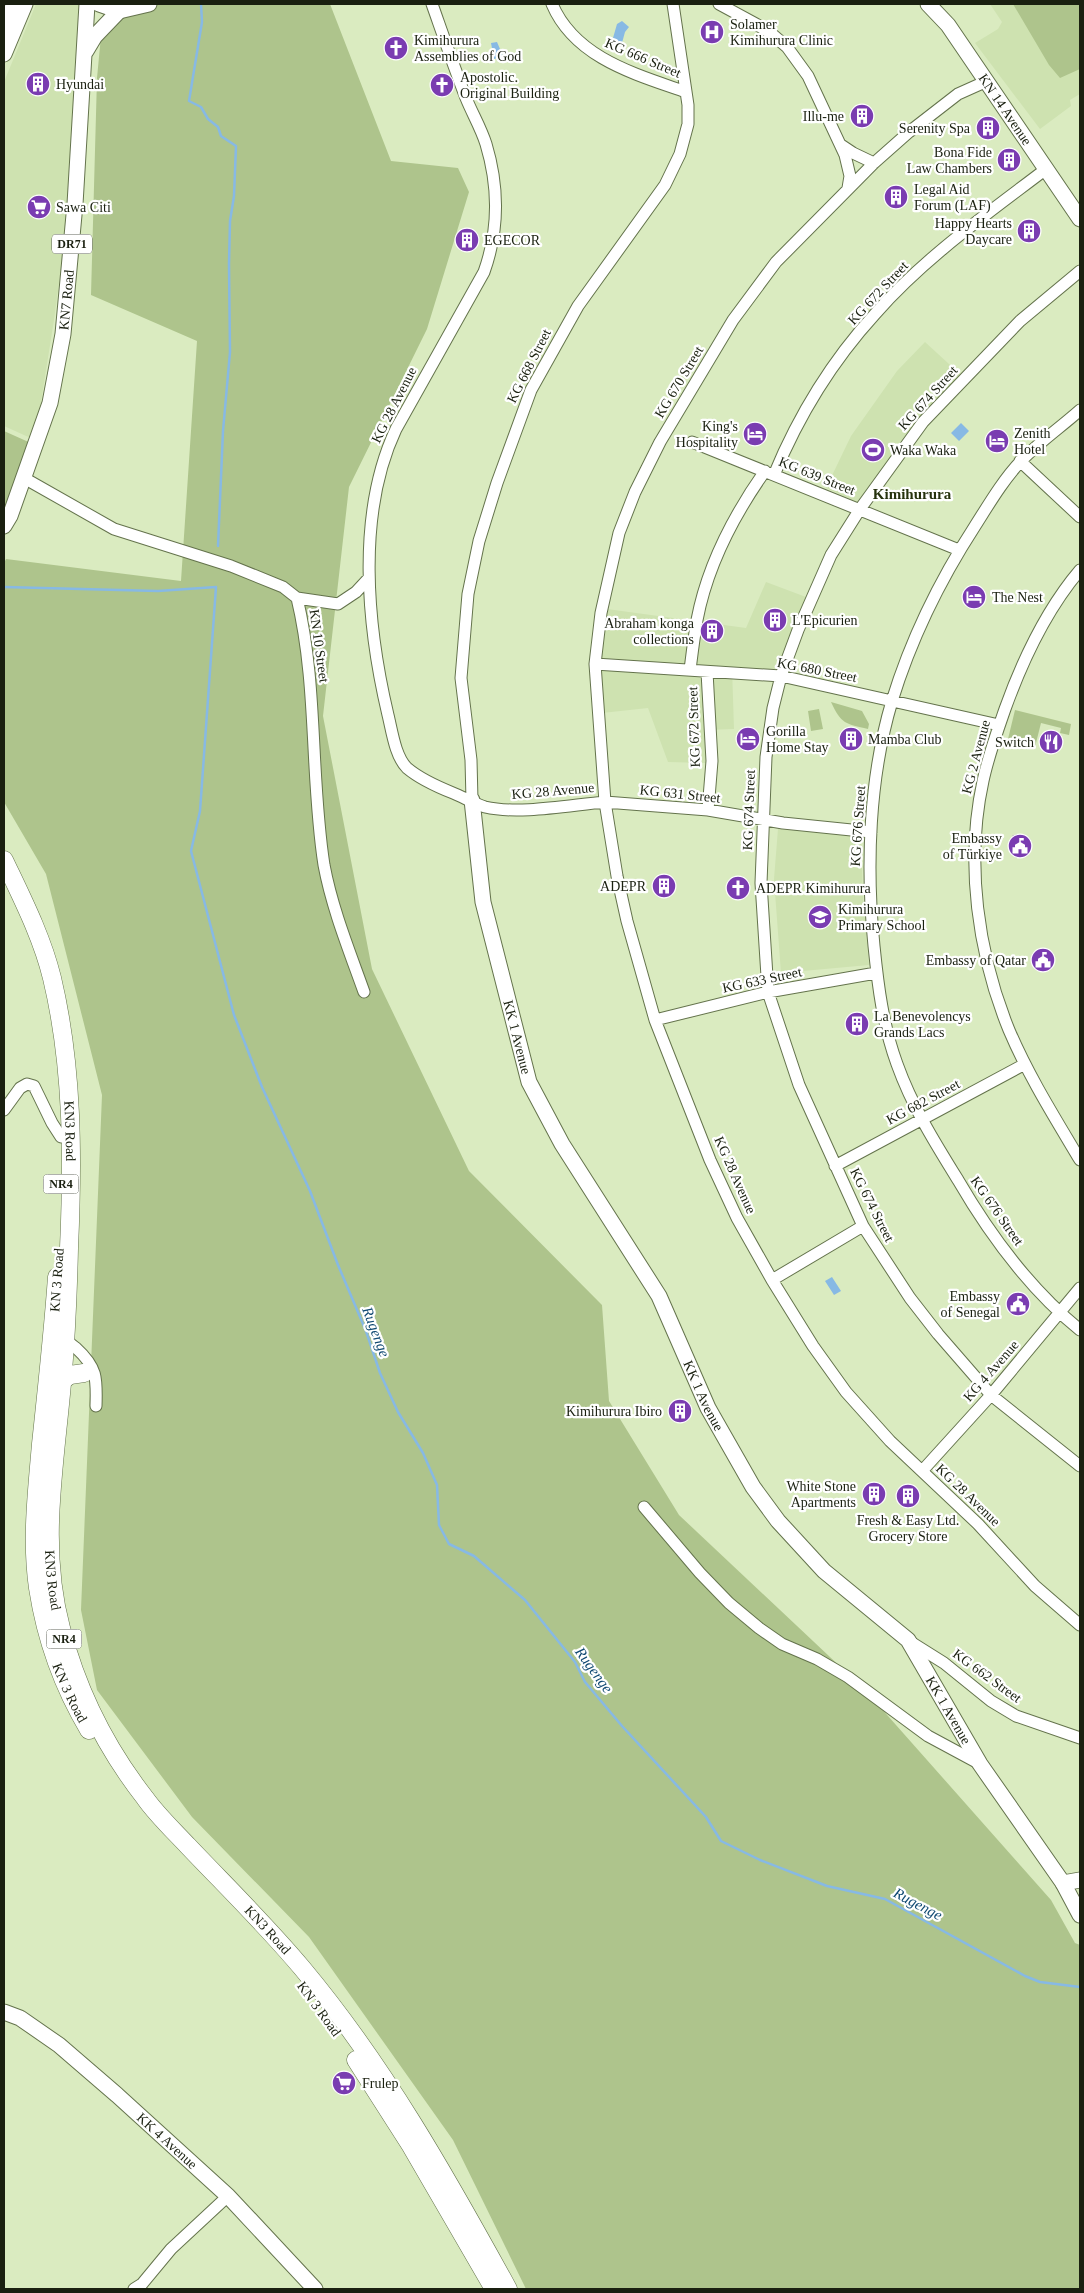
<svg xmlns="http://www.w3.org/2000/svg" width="1084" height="2293" font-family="'Times New Roman',serif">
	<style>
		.built { fill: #cee2b0 }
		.green { fill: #aec48c }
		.water { fill: #87b9e4 }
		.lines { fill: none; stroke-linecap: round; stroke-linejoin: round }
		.stream { stroke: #87b9e4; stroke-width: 2.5 }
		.minor-casing { stroke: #64734c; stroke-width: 13 }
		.major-casing { stroke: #64734c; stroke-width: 17 }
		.highway-casing { stroke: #64734c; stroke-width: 19 }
		.minor { stroke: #fff; stroke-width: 11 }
		.major { stroke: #fff; stroke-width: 15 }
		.highway { stroke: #fff; stroke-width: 18 }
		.labels { text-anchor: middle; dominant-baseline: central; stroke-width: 4.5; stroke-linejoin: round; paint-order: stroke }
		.shield { fill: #fff; stroke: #5f6358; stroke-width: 1 }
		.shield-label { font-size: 12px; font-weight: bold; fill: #1a2010 }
		.poi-label { font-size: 14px; fill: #1a2010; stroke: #fff; text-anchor: start }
		.street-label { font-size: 14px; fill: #1a2010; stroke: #fff }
		.neighbourhood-label { font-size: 15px; font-weight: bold; fill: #26320d; stroke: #fff }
		.water-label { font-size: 15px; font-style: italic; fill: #114a73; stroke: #fff }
	</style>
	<rect width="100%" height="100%" fill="#daebc0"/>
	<path class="built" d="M36 4H79L65 239 54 320 35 440 4 426V82Z
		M990 4H1080V94L1070 100 1071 106 1040 129 975 43 998 29 1002 22Z
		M925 342 961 375 902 440 859 503 826 488 851 436 897 371Z
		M766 582 806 597 778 671 732 667 734 729 706 730V763L668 762 648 708 602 713 601 658 607 609 746 628Z
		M778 829 861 837 863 899 869 965 781 973 774 879Z"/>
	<path class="green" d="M104 4H330L391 161 458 168 469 192 427 329 349 487 323 716 372 969 469 1171 602 1305 609 1401 679 1515 865 1690 1051 1900 1075 1943 1080 1945V2289H526L453 2140 309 1937 192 1817 97 1690 81 1610 102 1095 46 874 4 802V563L6 559 181 581 197 341 91 295 97 78Z
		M1013 4H1080V69L1060 78 1049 65Z
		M4 431 33 444 4 513Z
		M831 702 862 711 869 724 868 729C846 724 841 724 831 702Z
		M819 709 823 729 811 731 808 711Z
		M1015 710 1071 724 1069 735 1060 733 1061 728 1041 723 1035 747 1008 739Z"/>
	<path class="water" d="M622 21 629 27 625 32 622 43 614 42 613 38 617 24Z
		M497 42 503 56 494 59 491 43Z
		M961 423 969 431 959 441 951 433Z
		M832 1277 841 1291 834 1295 825 1281Z"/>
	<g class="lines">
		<path class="stream" d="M201 4 202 22 189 101 201 107 208 119 218 127 221 136 236 146 234 196 230 221 229 264 230 352 223 431 218 546
			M4 587 158 591 216 587 200 811 191 851 234 1015 262 1087 310 1191 338 1265 366 1331 380 1373 398 1412 423 1453 437 1485 439 1525 449 1544 474 1556 525 1600 575 1662 585 1682 622 1726 706 1817 721 1841 760 1860 827 1886 885 1899 1025 1976 1040 1982 1080 1987"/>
		<g class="minor-casing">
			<path id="minor" d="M432 4C443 35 454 67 466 98 472 113 481 128 486 144 499 187 499 230 484 272L396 429C356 514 367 626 388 715 392 731 395 756 407 768 420 779 438 787 453 793 463 797 475 804 485 807 519 815 570 805 605 802L617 876 627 921 655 1020 710 1160 737 1218 772 1280 813 1346 846 1392 890 1441 978 1524 1035 1586 1080 1625
				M552 4C575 58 635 74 686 92
				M719 4 756 24 773 35 787 47 808 76 845 155 850 176 848 188
				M841 145 853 153 874 163
				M1080 271 1020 321 923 422 860 509 831 555 798 630 781 676 773 708 766 757 761 883 768 992 799 1085 863 1226 910 1298 938 1334 991 1395 1080 1466
				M1080 410C1061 427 1038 443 1021 461 1003 480 989 504 975 526 940 580 911 639 892 701 869 778 866 866 874 946 878 986 883 1026 897 1064 912 1106 935 1143 958 1180 990 1235 1031 1290 1080 1330
				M692 442 959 550
				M1020 461 1080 517
				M774 475C798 417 833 360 875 314 924 258 987 214 1046 169
				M24 478 114 529 231 566 283 587 297 598C318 685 310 776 324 865 332 908 349 950 364 992
				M1080 570C1046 610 1023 659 1005 709 997 732 988 757 983 781 965 863 978 954 1009 1030 1028 1075 1055 1118 1080 1160
				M297 598 338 604 356 592 369 578
				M595 664 781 676 999 725
				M690 670C692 654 694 637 697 620 707 567 734 515 765 471
				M707 672 712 761 708 810
				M472 800 471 760 461 678 468 594 479 541 497 483 531 390 578 306 665 185 680 154 688 124V105L673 4
				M871 832 783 823 708 810 605 802 595 664 601 613 619 533 635 492 660 442 733 320 776 262 874 163 909 132 958 94 987 81
				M655 1020 768 992 876 973
				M4 1110 20 1088 27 1084 34 1086 52 1123 61 1137
				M835 1166 1025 1064
				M772 1280 863 1226
				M63 1338C68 1341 71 1345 76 1348 97 1367 97 1378 96 1406
				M922 1471 991 1395 1080 1288
				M644 1507 700 1573 729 1603 759 1628 782 1644 817 1659 848 1677 928 1736 980 1764
				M909 1641 944 1663 991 1701 1016 1716 1080 1738
				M134 2289 142 2284 171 2249 228 2196"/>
		</g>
		<g class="major-casing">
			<g id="major">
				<path d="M99 4 119 11 149 4"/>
				<path id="s1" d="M928 4 948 25 1080 219"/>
				<path d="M4 26 14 4"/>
				<path d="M86 51 95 36 119 11"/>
				<path d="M4 54 25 4"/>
				<path id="s2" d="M4 526 10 516 50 403 63 334 75 204 87 4"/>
				<path id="s3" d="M472 800 483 902 529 1082 562 1144 659 1296 708 1408 753 1487 778 1521 824 1571 908 1640 980 1764 1063 1883 1080 1915"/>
				<path d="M1063 1883 1080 1880"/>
				<path id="s4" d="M4 2012 20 2018 59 2045 117 2095 228 2196 315 2289"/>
			</g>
		</g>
		<g class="highway-casing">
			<g id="highway">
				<path id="s5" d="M4 860C22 898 42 937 52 978 73 1066 73 1158 69 1248 68 1293 66 1338 62 1383 55 1465 39 1546 61 1628 77 1690 106 1748 145 1798 157 1815 173 1830 188 1846 226 1886 266 1925 302 1968 384 2066 447 2178 508 2289"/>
				<path id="s6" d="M57 1277C53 1333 47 1388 41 1444 37 1491 31 1540 38 1588 46 1640 62 1685 89 1730"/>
				<path d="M63 1380 70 1375 84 1373"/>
				<path d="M356 2060 411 2146 494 2289"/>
			</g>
		</g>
		<use href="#minor" class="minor"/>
		<use href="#major" class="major"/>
		<use href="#highway" class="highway"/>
	</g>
	<defs>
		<g id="hospital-disc" transform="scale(1.25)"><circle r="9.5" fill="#7a3cb1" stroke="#fff"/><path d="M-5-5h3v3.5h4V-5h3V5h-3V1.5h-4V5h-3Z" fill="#fff"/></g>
		<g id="church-disc" transform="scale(1.25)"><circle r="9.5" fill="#7a3cb1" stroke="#fff"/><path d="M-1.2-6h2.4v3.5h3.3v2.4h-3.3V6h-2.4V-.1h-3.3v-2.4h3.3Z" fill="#fff"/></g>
		<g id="building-disc" transform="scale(1.25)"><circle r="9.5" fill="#7a3cb1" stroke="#fff"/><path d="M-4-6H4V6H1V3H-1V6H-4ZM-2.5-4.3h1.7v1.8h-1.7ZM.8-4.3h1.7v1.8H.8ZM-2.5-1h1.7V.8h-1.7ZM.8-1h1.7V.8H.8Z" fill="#fff"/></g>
		<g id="supermarket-disc" transform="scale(1.25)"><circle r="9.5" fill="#7a3cb1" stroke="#fff"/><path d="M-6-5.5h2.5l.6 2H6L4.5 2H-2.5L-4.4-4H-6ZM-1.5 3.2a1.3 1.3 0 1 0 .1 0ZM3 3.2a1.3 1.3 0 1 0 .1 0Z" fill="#fff"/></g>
		<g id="hotel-disc" transform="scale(1.25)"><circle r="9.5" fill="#7a3cb1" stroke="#fff"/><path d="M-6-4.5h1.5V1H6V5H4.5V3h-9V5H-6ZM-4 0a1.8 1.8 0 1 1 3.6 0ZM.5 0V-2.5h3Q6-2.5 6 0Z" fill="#fff"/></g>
		<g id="stadium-disc" transform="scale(1.25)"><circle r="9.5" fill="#7a3cb1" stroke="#fff"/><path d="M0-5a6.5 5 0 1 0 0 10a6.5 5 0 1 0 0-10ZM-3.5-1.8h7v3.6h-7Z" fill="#fff"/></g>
		<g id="restaurant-disc" transform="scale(1.25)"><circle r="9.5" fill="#7a3cb1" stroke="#fff"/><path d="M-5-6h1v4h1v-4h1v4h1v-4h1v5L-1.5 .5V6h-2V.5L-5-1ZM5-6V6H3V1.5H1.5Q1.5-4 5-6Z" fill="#fff"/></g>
		<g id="civic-disc" transform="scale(1.25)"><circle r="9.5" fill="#7a3cb1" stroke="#fff"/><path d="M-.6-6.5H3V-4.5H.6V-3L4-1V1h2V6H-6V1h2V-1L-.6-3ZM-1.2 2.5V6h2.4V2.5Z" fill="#fff"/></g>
		<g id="school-disc" transform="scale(1.25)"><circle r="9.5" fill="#7a3cb1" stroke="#fff"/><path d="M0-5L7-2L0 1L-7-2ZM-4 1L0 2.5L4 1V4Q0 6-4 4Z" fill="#fff"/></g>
	</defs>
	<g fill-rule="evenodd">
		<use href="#hospital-disc" x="712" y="32"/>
		<use href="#church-disc" x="396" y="48"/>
		<use href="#building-disc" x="38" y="84"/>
		<use href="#church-disc" x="442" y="85"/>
		<use href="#building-disc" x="862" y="116"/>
		<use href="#building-disc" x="988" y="128"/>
		<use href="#building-disc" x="1009" y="160"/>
		<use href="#building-disc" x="896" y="197"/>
		<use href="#supermarket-disc" x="39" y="207"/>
		<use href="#building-disc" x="1029" y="231"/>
		<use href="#building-disc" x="467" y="240"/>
		<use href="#hotel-disc" x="755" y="434"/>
		<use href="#hotel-disc" x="997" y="441"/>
		<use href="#stadium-disc" x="873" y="450"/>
		<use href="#hotel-disc" x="974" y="597"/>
		<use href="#building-disc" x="775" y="620"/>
		<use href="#building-disc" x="712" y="631"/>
		<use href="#hotel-disc" x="748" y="739"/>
		<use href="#building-disc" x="851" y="739"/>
		<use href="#restaurant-disc" x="1051" y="742"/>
		<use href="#civic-disc" x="1020" y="846"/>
		<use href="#building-disc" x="664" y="886"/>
		<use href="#church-disc" x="738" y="888"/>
		<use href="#school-disc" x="820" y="917"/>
		<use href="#civic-disc" x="1043" y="960"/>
		<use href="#building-disc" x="857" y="1024"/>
		<use href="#civic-disc" x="1018" y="1304"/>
		<use href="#building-disc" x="680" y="1411"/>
		<use href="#building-disc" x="874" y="1494"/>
		<use href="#building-disc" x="908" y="1496"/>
		<use href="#supermarket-disc" x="344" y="2083"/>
	</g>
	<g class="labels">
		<g class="shield">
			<rect x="52" y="234.5" width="40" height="19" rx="4"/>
			<rect x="43.5" y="1174.5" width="35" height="19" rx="4"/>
			<rect x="46.5" y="1629.5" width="35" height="19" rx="4"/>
		</g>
		<g class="shield-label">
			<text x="72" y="244">DR71</text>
			<text x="61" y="1184">NR4</text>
			<text x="64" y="1639">NR4</text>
		</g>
		<g class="poi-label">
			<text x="730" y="24">Solamer<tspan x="730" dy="16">Kimihurura Clinic</tspan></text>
			<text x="414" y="40">Kimihurura<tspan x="414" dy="16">Assemblies of God</tspan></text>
			<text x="460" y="77">Apostolic.<tspan x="460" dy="16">Original Building</tspan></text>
			<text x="56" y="84">Hyundai</text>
			<text x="844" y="116" text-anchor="end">Illu-me</text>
			<text x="970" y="128" text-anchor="end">Serenity Spa</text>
			<text x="992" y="152" text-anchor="end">Bona Fide<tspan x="992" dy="16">Law Chambers</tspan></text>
			<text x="914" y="189">Legal Aid<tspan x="914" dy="16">Forum (LAF)</tspan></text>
			<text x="56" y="207">Sawa Citi</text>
			<text x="1012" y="223" text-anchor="end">Happy Hearts<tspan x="1012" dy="16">Daycare</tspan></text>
			<text x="484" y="240">EGECOR</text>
			<text x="738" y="426" text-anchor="end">King's<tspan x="738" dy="16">Hospitality</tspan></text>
			<text x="1014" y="433">Zenith<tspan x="1014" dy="16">Hotel</tspan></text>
			<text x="890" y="450">Waka Waka</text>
			<text x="992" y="597">The Nest</text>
			<text x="792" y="620">L'Epicurien</text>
			<text x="694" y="623" text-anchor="end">Abraham konga<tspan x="694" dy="16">collections</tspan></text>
			<text x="766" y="731">Gorilla<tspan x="766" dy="16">Home Stay</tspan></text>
			<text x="868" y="739">Mamba Club</text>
			<text x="1034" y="742" text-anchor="end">Switch</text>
			<text x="1002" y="838" text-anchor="end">Embassy<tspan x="1002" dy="16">of Türkiye</tspan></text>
			<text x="646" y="886" text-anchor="end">ADEPR</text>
			<text x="756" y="888">ADEPR Kimihurura</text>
			<text x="838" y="909">Kimihurura<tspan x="838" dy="16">Primary School</tspan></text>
			<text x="1026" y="960" text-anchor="end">Embassy of Qatar</text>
			<text x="874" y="1016">La Benevolencys<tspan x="874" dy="16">Grands Lacs</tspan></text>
			<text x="1000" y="1296" text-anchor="end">Embassy<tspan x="1000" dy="16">of Senegal</tspan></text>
			<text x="662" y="1411" text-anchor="end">Kimihurura Ibiro</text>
			<text x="856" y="1486" text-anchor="end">White Stone<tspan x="856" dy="16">Apartments</tspan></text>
			<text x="908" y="1520" text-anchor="middle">Fresh &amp; Easy Ltd.<tspan x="908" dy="16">Grocery Store</tspan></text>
			<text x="362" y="2083">Frulep</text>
		</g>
		<g class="street-label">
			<text transform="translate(643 58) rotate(23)">KG 666 Street</text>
			<text stroke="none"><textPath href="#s1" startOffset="131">KN 14 Avenue</textPath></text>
			<text transform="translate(878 293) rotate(-47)">KG 672 Street</text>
			<text stroke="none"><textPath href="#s2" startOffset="236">KN7 Road</textPath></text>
			<text transform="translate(529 366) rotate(-63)">KG 668 Street</text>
			<text transform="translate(679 382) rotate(-59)">KG 670 Street</text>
			<text transform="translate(928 398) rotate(-48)">KG 674 Street</text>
			<text transform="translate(394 405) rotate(-63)">KG 28 Avenue</text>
			<text transform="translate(817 476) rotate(22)">KG 639 Street</text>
			<text transform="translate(319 646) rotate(82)">KN 10 Street</text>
			<text transform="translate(817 670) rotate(11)">KG 680 Street</text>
			<text transform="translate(694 727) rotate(-92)">KG 672 Street</text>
			<text transform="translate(976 757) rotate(-75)">KG 2 Avenue</text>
			<text transform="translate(553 791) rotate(-5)">KG 28 Avenue</text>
			<text transform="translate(680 794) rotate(6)">KG 631 Street</text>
			<text transform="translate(749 810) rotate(-88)">KG 674 Street</text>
			<text transform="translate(858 826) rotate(-86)">KG 676 Street</text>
			<text transform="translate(762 980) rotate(-12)">KG 633 Street</text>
			<text stroke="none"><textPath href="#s3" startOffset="242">KK 1 Avenue</textPath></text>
			<text transform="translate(923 1102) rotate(-28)">KG 682 Street</text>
			<text stroke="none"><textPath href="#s5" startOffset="282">KN3 Road</textPath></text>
			<text transform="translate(735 1175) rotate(66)">KG 28 Avenue</text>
			<text transform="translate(872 1205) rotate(63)">KG 674 Street</text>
			<text transform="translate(997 1211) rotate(55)">KG 676 Street</text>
			<text transform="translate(57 1280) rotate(-86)">KN 3 Road</text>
			<text transform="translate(991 1371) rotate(-49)">KG 4 Avenue</text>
			<text stroke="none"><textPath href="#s3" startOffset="648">KK 1 Avenue</textPath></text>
			<text transform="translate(968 1495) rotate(44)">KG 28 Avenue</text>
			<text stroke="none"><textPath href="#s5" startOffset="732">KN3 Road</textPath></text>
			<text transform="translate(987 1676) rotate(36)">KG 662 Street</text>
			<text stroke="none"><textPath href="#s6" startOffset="422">KN 3 Road</textPath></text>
			<text stroke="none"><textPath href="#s3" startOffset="1052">KK 1 Avenue</textPath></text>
			<text stroke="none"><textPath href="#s5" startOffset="1152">KN3 Road</textPath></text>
			<text transform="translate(319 2009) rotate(54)">KN 3 Road</text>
			<text stroke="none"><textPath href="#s4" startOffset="209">KK 4 Avenue</textPath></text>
		</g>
		<g class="neighbourhood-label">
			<text x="912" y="494">Kimihurura</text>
		</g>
		<g class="water-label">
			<text transform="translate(376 1332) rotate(69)">Rugenge</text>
			<text transform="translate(594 1670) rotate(54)">Rugenge</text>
			<text transform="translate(918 1904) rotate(28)">Rugenge</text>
		</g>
	</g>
	<rect width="1084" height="2293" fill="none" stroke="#1a2010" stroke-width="10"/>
</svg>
